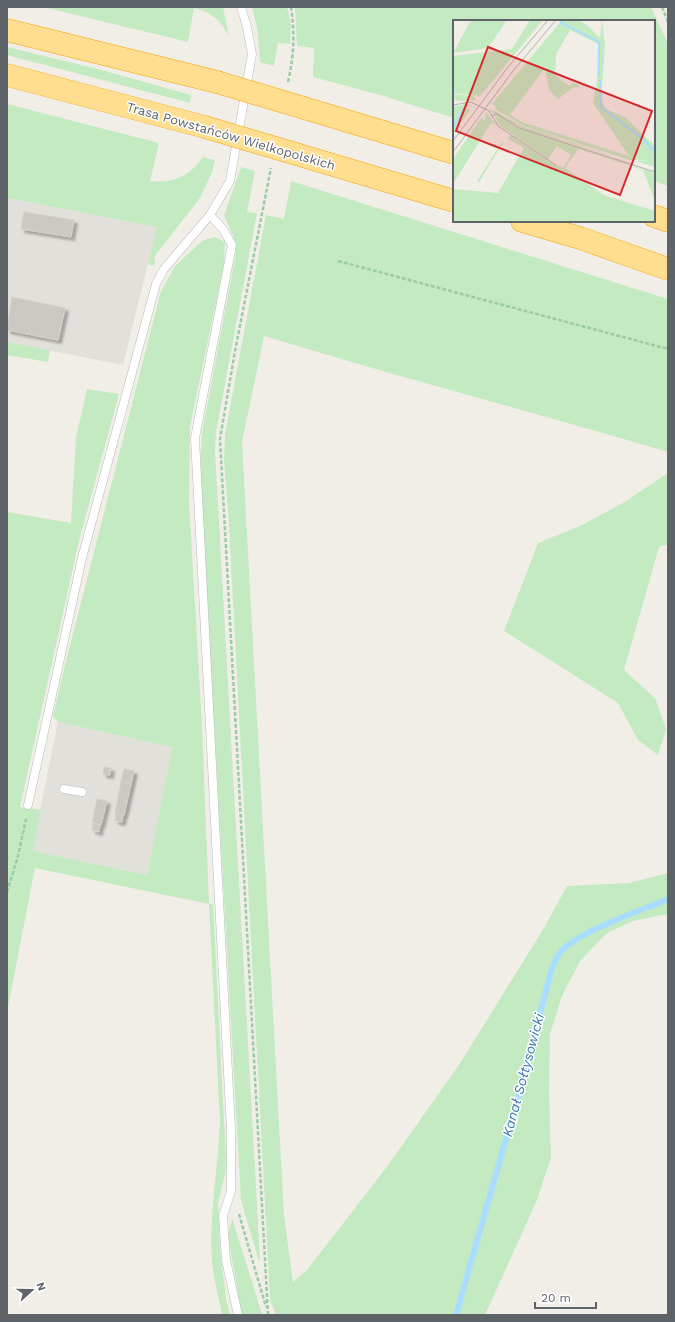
<svg xmlns="http://www.w3.org/2000/svg" width="675" height="1322" font-family="'Work Sans',sans-serif">
	<style>
		.industrial { fill: #e2e0db }
		.green { fill: #c4eac2 }
		.lines { fill: none; stroke-linecap: round; stroke-linejoin: round }
		.stream { stroke: #a9ddff; stroke-width: 6 }
		.building { fill: #ccc9c4; stroke: #d7d0c4; filter: url(#shadow) }
		.service-casing { stroke: #b7babe; stroke-width: 9 }
		.motorway-casing { stroke: #f8a000; stroke-width: 23 }
		.path { stroke: #9acca7; stroke-width: 2.5; stroke-dasharray: 4 2; stroke-linecap: butt }
		.service { stroke: #fff; stroke-width: 8 }
		.motorway { stroke: #ffde90; stroke-width: 22 }
		.motorway-bridge-casing { stroke: #f8a000; stroke-width: 23; stroke-linecap: butt }
		.motorway-bridge { stroke: #ffde90; stroke-width: 22 }
		.labels { text-anchor: middle; dominant-baseline: central; stroke-width: 3; stroke-linejoin: round; paint-order: stroke }
		.street-label { font-size: 13px; fill: #5e6368; stroke: #fff }
		.water-label { font-size: 14px; font-style: italic; fill: #3b79b0; stroke: #fff }
		.inset-river { fill: none; stroke: #a9ddff; stroke-width: 2 }
		.inset-road { fill: none; stroke: #b2b2b0; stroke-width: 1 }
		.view { fill: #d62828; fill-opacity: 0.15; stroke: #d62828; stroke-width: 2 }
		.inset-edge { fill: none; stroke: #5e6368; stroke-width: 2 }
	</style>
	<defs>
		<filter id="shadow"><feDropShadow dx="3.5" dy="3.5" stdDeviation="1" flood-color="#0004"/></filter>
	</defs>
	<rect width="100%" height="100%" fill="#f1eee7"/>
	<path class="industrial" d="M7 198 157 227 123 365 7 342Z
		M58 722 172 747 147 875 32 851Z"/>
	<path class="green" d="M43 7H223L229 37C221 20 213 13 194 8L188 42Z
		M252 7H287L291 24 290 44 278 43 274 66 260 62 257 27Z
		M295 7H651L668 44V186L654 181V21H454V118L380 95 313 77 314 48 297 46Z
		M7 47 98 69 191 95 190 103 7 55Z
		M7 104 159 143 150 181C173 184 190 176 203 157L215 160 212 172 200 198 154 257 155 263 154 266 148 264 157 227 7 198Z
		M241 167 255 171 247 212 257 213 216 432 215 451 260 1259 259 1262 241 1200 200 471 202 433 236 253 234 238 224 216Z
		M291 181 668 299V452C533 412 398 377 264 336L242 442 284 1216 293 1282 307 1270 386 1168 459 1065 544 928 567 886 629 883 668 873V914L633 921 607 933 580 961 562 996 550 1034 549 1090 551 1157 537 1200 485 1315H276L270 1299 229 525 224 461 225 434 266 215 284 219Z
		M215 237 225 242 224 263 190 427 189 502 202 725 209 904H213L226 1159 225 1174 218 1203 220 1249 226 1299 230 1315H222C219 1297 213 1278 212 1260 209 1214 218 1168 220 1122L209 904 35 868 7 1012V512L71 523 76 438 87 389 119 394 79 541 20 807 41 810 33 851 147 875 172 747 58 722 53 716 65 665 161 291 175 266 202 241Z
		M7 342 50 350 48 362 7 355Z
		M668 473V544L659 547 624 670 655 698 666 729 658 755 638 740 618 703 504 631 538 543 580 526 623 503Z
		M232 1218 262 1314V1315H242L228 1237Z"/>
	<g class="lines">
		<path class="stream" d="M456 1315 517 1100 552 968C554 963 556 958 559 954 575 932 641 911 668 899"/>
	</g>
	<path class="building" d="M24 212 74 220 71 237 21 229Z
		M12 297 65 308 58 340 7 330Z
		M104 767 111 768 110 775 103 774Z
		M124 769 134 771 131 784 121 782Z
		M121 782 131 784 124 815 115 813Z
		M97 799 107 801 101 825 92 823Z
		M116 813 123 815 122 822 115 821Z
		M93 823 100 824 99 832 92 830Z"/>
	<g class="lines">
		<g class="service-casing">
			<path id="service" d="M210 215 223 229 232 245 195 438 231 1130V1191L223 1216 226 1260 238 1315
				M64 789 82 792
				M28 805 82 558 156 284 164 269 210 215 230 181 252 54 247 27 241 7"/>
		</g>
		<g class="motorway-casing">
			<path id="motorway" d="M7 30 217 82
				M7 75 205 127
				M654 216 668 221
				M522 221 580 238 668 269"/>
		</g>
		<path class="path" d="M662 7 668 22
			M288 82C294 55 295 35 291 7
			M338 261 668 349
			M7 892 18 856 26 819
			M239 1214 266 1307
			M268 1315 220 439 235 351 271 168"/>
		<use href="#service" class="service"/>
		<use href="#motorway" class="motorway"/>
		<g class="motorway-bridge-casing">
			<path id="motorway-bridge" d="M217 82 454 153
				M205 127 454 201"/>
		</g>
		<use href="#motorway-bridge" class="motorway-bridge"/>
	</g>
	<g class="labels">
		<g class="street-label">
			<text transform="translate(231 136) rotate(16)">Trasa Powstańców Wielkopolskich</text>
		</g>
		<g class="water-label">
			<text transform="translate(523 1075) rotate(-75)">Kanał Sołtysowicki</text>
		</g>
	</g>
	<g transform="translate(453 20)">
		<rect width="202" height="202" fill="#f1eee7"/>
		<path d="M18 0H54L35 28 0 33ZM77 0H90L27 76 0 73V36L59 29ZM109 0H125L134 5 147 18 149 0 152 25 148 80 153 89 173 98 201 125 202 147 182 141 194 140H177L71 106 42 89 43 87 39 84ZM117 10 145 24 144 60 140 83 176 136 69 102 57 95 92 48 96 70 105 79 120 68 128 66 121 63 116 66 102 55 103 34ZM0 74 19 76 24 80 4 81 0 79ZM12 84 18 85 13 87 17 90 0 114V87ZM36 88 69 106 172 140 71 109 40 94ZM33 92 43 105 38 103 0 164V139L28 98 32 101ZM43 95 65 108 202 153V181L190 150 125 129 112 148 151 175 202 191V202H0V169L45 173 71 128 55 119 57 115 104 147 105 145 110 148 118 135 104 126 95 139 46 105 42 98ZM49 122 50 123 26 162 24 161Z" fill="#c4eac2" fill-rule="evenodd"/>
		<path class="inset-river" d="M107 2 146 22V56M147 60 148 87 190 119 202 132M0 106 12 88"/>
		<path class="inset-road" d="M0 85 18 82 36 91 45 106 104 146M39 96 44 94 66 108 202 152M0 121 55 47 95 0M0 132 60 51 103 0"/>
		<path class="view" d="M35 27 199 91 167 175 3 111Z"/>
		<rect width="202" height="202" class="inset-edge"/>
	</g>
	<rect width="675" height="1322" fill="none" stroke="#5e6368" stroke-width="16"/>
	<g transform="translate(32 1290) rotate(69)" stroke="#ffffff" stroke-width="3" paint-order="stroke">
	<path d="M0-3L7 15L0 10L-7 15Z" fill="#5e6368"/>
	<text y="-6" font-size="11" font-weight="bold" text-anchor="middle" fill="#5e6368">N</text>
	</g>
	<path d="M535 1302v6h61v-6" fill="none" stroke="#5e6368" stroke-width="2"/>
	<text x="541" y="1302" font-size="12" fill="#5e6368" stroke="#ffffff" stroke-width="3" paint-order="stroke">20 m</text>
</svg>
